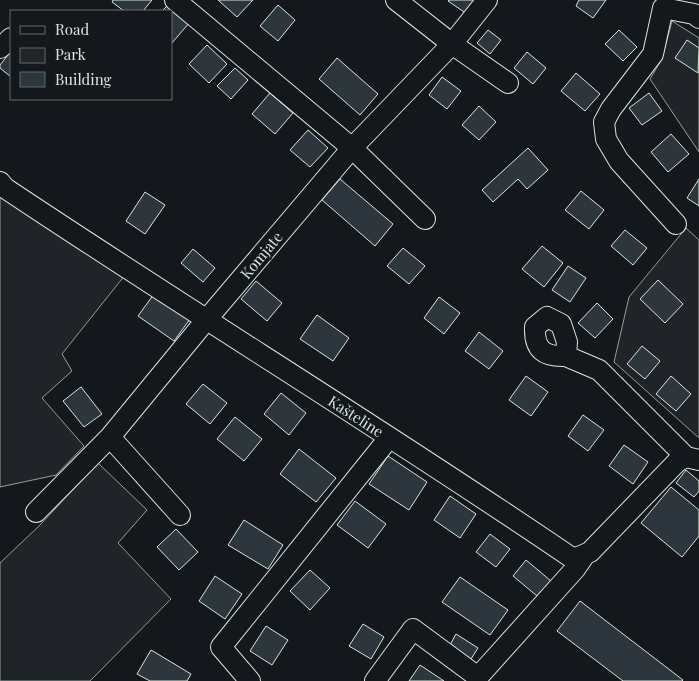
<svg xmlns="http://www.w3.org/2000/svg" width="699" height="681" font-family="'Playfair Display',serif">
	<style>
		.green { fill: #202428; stroke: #939e99 }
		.building { fill: #2c363c; stroke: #d8e6dc }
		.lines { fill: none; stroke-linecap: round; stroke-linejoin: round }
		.minor-casing { stroke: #d8e6dc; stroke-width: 22 }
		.minor { stroke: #14181c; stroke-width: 20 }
		.labels { text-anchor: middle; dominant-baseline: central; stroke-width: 4; stroke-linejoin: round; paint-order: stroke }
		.street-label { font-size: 15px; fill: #d8e6dc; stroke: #14181c }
	</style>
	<rect width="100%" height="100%" fill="#14181c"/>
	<path class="green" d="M672 21 699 38V152L650 79 662 59Z
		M0 192 125 275 62 354 72 371 42 398 84 446 56 475 0 487Z
		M686 228 699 240V438L614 362 629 297Z
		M98 463 147 510 118 543 171 599 90 681H0V563L40 525Z"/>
	<path class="building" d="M113 0H152L143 11H124L112 2Z
		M218 0H253L237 17Z
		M449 0H477L467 14 448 1Z
		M579 0H606L593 18 576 6Z
		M169 4 190 22 171 44V11H162Z
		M278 5 295 20 278 41 260 26Z
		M488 30 501 40 490 54 477 43Z
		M619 30 637 47 623 61 605 44Z
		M687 40 699 48 698 73 675 58Z
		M207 45 227 64 209 83 189 64Z
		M11 51V77L0 68V65Z
		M527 52 546 68 533 84 514 68Z
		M337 58 378 94 360 115 319 79Z
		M235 68 248 80 231 99 217 86Z
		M576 73 600 94 585 111 561 91Z
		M442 77 461 91 447 109 429 95Z
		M270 93 293 113 275 134 252 114Z
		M649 93 662 111 642 125 629 108Z
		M479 106 496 122 479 140 462 125Z
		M308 130 328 148 310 167 290 150Z
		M671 134 689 154 668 172 651 152Z
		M528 148 548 170 527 189 518 179 493 202 482 190Z
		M340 179 393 224 375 246 322 200Z
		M699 179V206L687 198Z
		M581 191 604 210 589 229 565 210Z
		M145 192 165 205 145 234 126 221Z
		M625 230 647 248 633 265 611 246Z
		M542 246 563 263 544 287 522 269Z
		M403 248 425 266 409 284 387 266Z
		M193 249 215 268 203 282 181 263Z
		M568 266 586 278 570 302 552 290Z
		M658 280 683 304 665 323 640 299Z
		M256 281 282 303 267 321 241 299Z
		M154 294 190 319 174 341 138 316Z
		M439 297 460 313 444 334 424 318Z
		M597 303 613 319 595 338 578 323Z
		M317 315 349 338 333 361 300 339Z
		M479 332 503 351 489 369 465 351Z
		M642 346 660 361 645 379 627 364Z
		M526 376 548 392 531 416 509 400Z
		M671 376 691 394 676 411 656 394Z
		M203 384 227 403 210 424 186 404Z
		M81 387 102 414 84 427 63 401Z
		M281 393 306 413 289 435 264 414Z
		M583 415 604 430 588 451 568 436Z
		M235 417 262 439 244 461 217 439Z
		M624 445 648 462 633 484 609 466Z
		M299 449 336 478 316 502 280 474Z
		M388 456 427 482 409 510 369 484Z
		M686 470 699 481V491L694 497 676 483Z
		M671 487 699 510V536L682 557 641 523Z
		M450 496 476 514 460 538 434 520Z
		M355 501 386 524 368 548 337 525Z
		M244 520 283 545 268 569 228 545Z
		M176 529 198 552 179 570 157 547Z
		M490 534 510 549 496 567 476 552Z
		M526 560 551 581 537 596 513 576Z
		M310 570 330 588 310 610 290 591Z
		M215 576 242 594 225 619 199 601Z
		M460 577 508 610 490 635 442 602Z
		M580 601 683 680 682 681H623L557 631Z
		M363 624 384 637 371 659 349 646Z
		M266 626 288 640 272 665 250 651Z
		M456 634 478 648 471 659 450 645Z
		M151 650 191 674 187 681H150L137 674Z
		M420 665 444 681H409Z"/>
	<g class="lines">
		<g class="minor-casing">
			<path id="minor" d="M175 0 352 148 425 219
				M396 0 452 44 508 83
				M0 48 11 38
				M0 182 5 188C192 313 384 430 569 556L576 558 590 552 677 462 686 457 699 460
				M676 224 619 161 606 139 604 122 611 109 653 54 663 8 694 14 699 18
				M566 356C544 357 534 350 535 327L547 317 561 324 567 342 566 356 599 370 686 457
				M110 437 180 515
				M36 512 110 437 207 319 352 148 452 44 487 0
				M250 681 221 647 389 438
				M375 681 413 629 478 677 575 569 584 556"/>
		</g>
		<use href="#minor" class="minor"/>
	</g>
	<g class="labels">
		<g class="street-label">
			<text transform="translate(261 255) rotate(-50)">Komjate</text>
			<text transform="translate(356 416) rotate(33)">Kašteline</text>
		</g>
	</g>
	<rect x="10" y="10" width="162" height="90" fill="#14181c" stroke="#626a69"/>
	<rect x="20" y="26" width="25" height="8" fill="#14181c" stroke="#626a69"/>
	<text x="55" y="35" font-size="15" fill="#d8e6dc">Road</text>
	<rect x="20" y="48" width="25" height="15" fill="#202428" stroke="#626a69"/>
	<text x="55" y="60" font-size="15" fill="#d8e6dc">Park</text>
	<rect x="20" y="72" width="25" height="15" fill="#2c363c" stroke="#626a69"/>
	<text x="55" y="85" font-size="15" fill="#d8e6dc">Building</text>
</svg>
